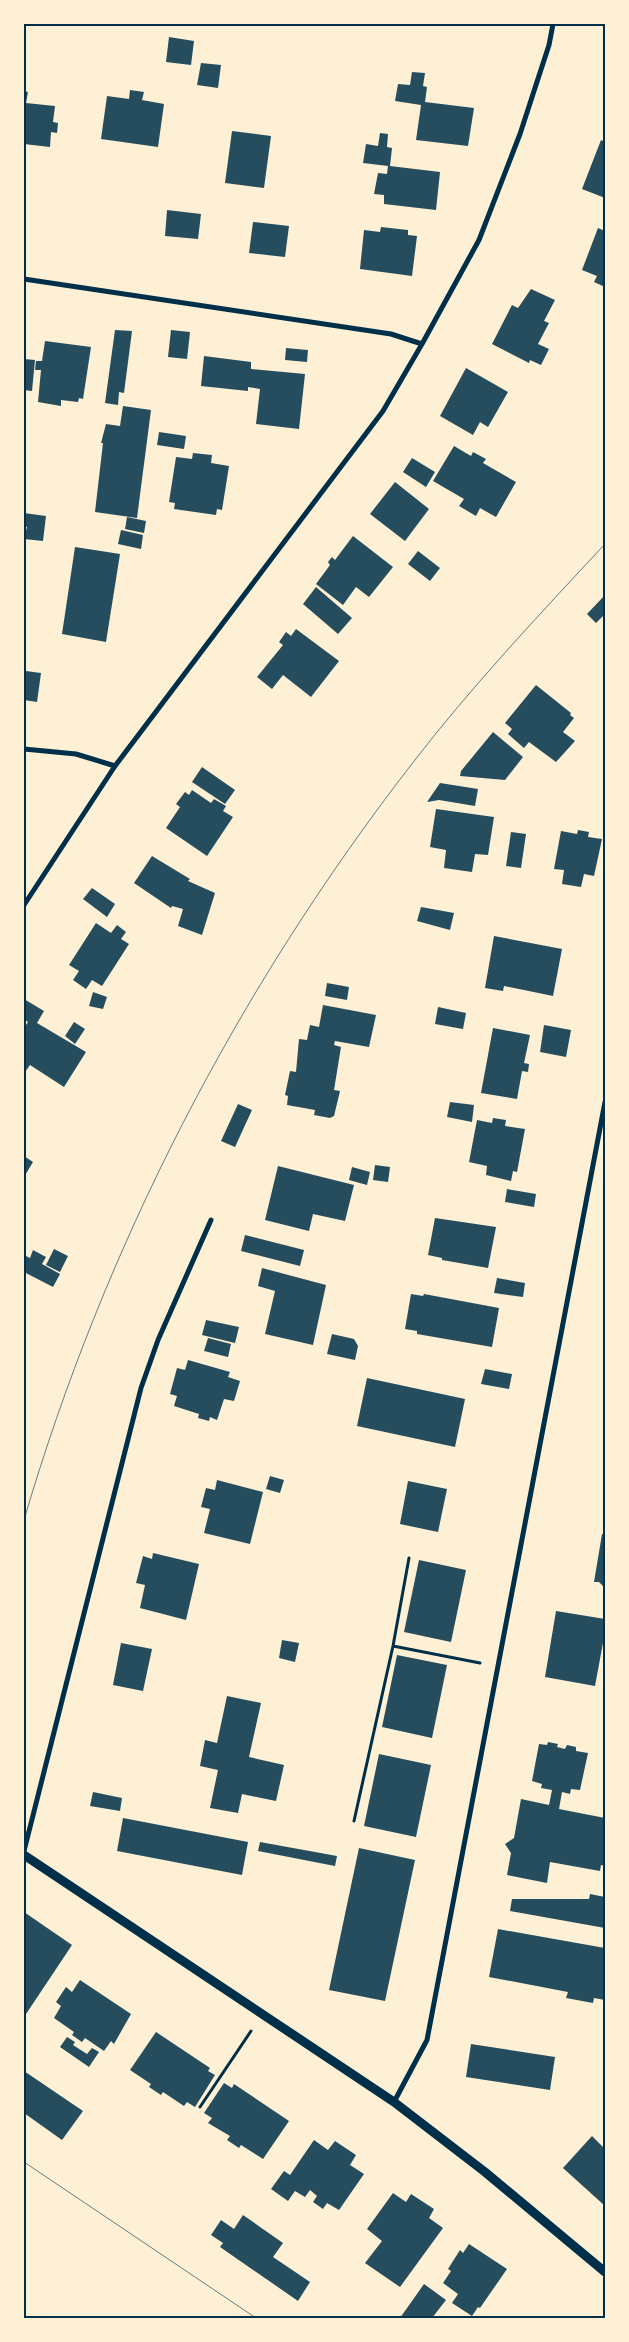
<svg xmlns="http://www.w3.org/2000/svg" width="629" height="2342" font-family="'Work Sans',sans-serif">
	<style>
		.building { fill: #264d5e }
		.lines { fill: none; stroke-linecap: round; stroke-linejoin: round }
		.path { stroke: #003049; stroke-width: 3 }
		.minor { stroke: #003049; stroke-width: 5 }
		.tertiary { stroke: #003049; stroke-width: 9 }
		.tram { stroke: #657d81; stroke-width: 1 }
		.neatline { fill: none; stroke: #003049; stroke-width: 2 }
	</style>
	<rect width="100%" height="100%" fill="#fdf0d5"/>
	<path class="building" d="M169 37 194 41 191 65 166 62Z
		M201 63 221 65 218 88 197 85Z
		M412 72 425 73 423 86 427 87 425 102 474 108 468 146 416 140 421 105 395 101 398 84 410 85Z
		M130 90 144 92 142 100 164 104 158 147 101 139 107 96 129 99Z
		M24 91 28 92 26 103 55 106 53 122 58 123 57 133 51 132 50 147 24 144Z
		M232 131 271 136 264 188 225 183Z
		M380 133 388 134 387 147 392 148 390 166 440 172 436 210 384 204V195L374 194 378 173 387 174 388 166 363 163 366 144 378 146Z
		M601 140 605 142V198L582 189Z
		M167 210 201 214 198 239 165 236Z
		M253 222 289 226 285 257 249 253Z
		M381 227 408 230V235L417 236 412 276 360 269 364 230 380 232Z
		M598 228 605 231V287L594 282 597 276 582 270Z
		M531 289 555 300 544 321 549 323 538 344 549 349 541 365 530 360 529 363 492 344 512 305 518 308Z
		M115 330 132 331 124 393 119 392 118 405 105 403Z
		M171 330 190 332 187 359 168 357Z
		M45 341 91 347 83 399 79 398 78 402 61 400V406L38 402 41 370H35L36 361H42Z
		M286 348 308 350 307 362 285 360Z
		M204 356 251 362V369L305 374 299 429 256 424 260 389 248 387V391L201 386Z
		M24 359 35 360 32 391 24 390Z
		M466 368 508 392 488 427 480 422 473 435 440 416Z
		M123 406 151 410 137 518 95 512 103 443H101L106 424 120 426Z
		M159 432 186 436 184 449 157 445Z
		M454 446 471 456 473 452 486 459 483 463 516 482 496 517 480 508 476 516 459 506 464 499 433 481Z
		M193 453 212 455 211 463 229 466 222 510 217 509 216 515 174 509 175 503 169 502 176 457 192 459Z
		M412 458 435 472 426 487 403 472Z
		M395 482 429 509 405 541 370 514Z
		M24 513 46 516 43 541 24 539 27 527 24 526Z
		M127 517 146 521 144 533 125 529Z
		M121 530 143 535 141 549 118 544Z
		M353 536 393 567 369 597 356 587 343 605 316 584 330 565 328 562 332 557 335 560Z
		M75 547 120 554 106 642 62 634Z
		M418 551 440 568 430 581 408 564Z
		M316 587 352 618 338 634 303 604Z
		M605 595V614L596 623 587 614Z
		M296 629 339 661 311 697 283 675 272 689 257 677 283 645 279 642 286 632 291 636Z
		M26 671 41 673 37 702 24 700Z
		M536 685 571 713 570 715 574 718 563 732 575 741 556 762 529 742 524 748 508 734 512 729 505 723Z
		M493 732 523 757 505 780 460 776 461 771Z
		M202 767 235 790 225 804 192 782Z
		M440 783 478 789 475 806 439 800 427 802Z
		M192 790 211 803 214 799 226 806 223 811 233 817 207 856 166 828 180 807 176 804 185 792 189 795Z
		M436 809 494 817 488 855 475 854 472 872 444 868 446 850 430 847Z
		M578 830 589 832 588 837 602 839 594 876 584 874 581 887 562 884 564 870 554 869 561 831 577 834Z
		M511 832 526 834 521 868 506 866Z
		M152 856 190 879 188 881 215 893 202 935 178 926 183 909 172 906 171 908 134 883Z
		M92 888 115 904 107 917 83 899Z
		M421 907 454 913 450 930 417 921Z
		M96 923 111 933 117 925 126 932 121 939 129 944 102 986 92 980 86 989 73 980 79 971 69 965Z
		M494 936 562 949 553 996 504 986 503 991 485 988Z
		M327 983 349 987 347 1000 325 996Z
		M93 992 107 997 103 1009 89 1006Z
		M24 999 44 1011 37 1023 86 1052 64 1087 30 1065 25 1072 24 1071V1028L28 1022 24 1019Z
		M323 1005 376 1015 369 1047 335 1041 334 1045 341 1047 334 1090 340 1091 334 1116 330 1118 314 1115 315 1110 287 1105 288 1096 285 1095 290 1071 296 1072 299 1039 307 1040 310 1025 319 1027Z
		M438 1007 466 1013 463 1029 435 1024Z
		M74 1022 85 1029 75 1044 65 1036Z
		M544 1025 571 1030 566 1057 540 1052Z
		M493 1028 530 1035 524 1063 529 1064 528 1072 522 1071 517 1099 481 1093Z
		M450 1102 474 1105 472 1122 447 1117Z
		M238 1104 252 1110 235 1147 221 1141Z
		M493 1118 506 1120 505 1126 525 1129 517 1172 513 1171 511 1181 486 1175 487 1166 469 1162 477 1120 492 1123Z
		M24 1156 33 1162 24 1177Z
		M375 1165 390 1167 388 1182 373 1180Z
		M278 1166 354 1185 345 1221 313 1214 309 1231 265 1220Z
		M352 1167 370 1172 367 1185 349 1180Z
		M507 1189 536 1194 534 1207 505 1202Z
		M435 1218 496 1227 488 1268 442 1260V1258L428 1255Z
		M245 1235 304 1250 300 1266 241 1251Z
		M54 1249 68 1256 60 1272 46 1265Z
		M33 1250 46 1257 42 1264 60 1274 53 1287 24 1272V1255L30 1258Z
		M262 1268 326 1285 313 1345 265 1334 275 1291 258 1286Z
		M497 1278 525 1283 523 1297 494 1293Z
		M411 1294 423 1296 424 1294 499 1308 492 1347 417 1334V1331L405 1329Z
		M206 1320 239 1327 235 1343 202 1335Z
		M332 1334 354 1339 358 1346 355 1360 327 1354Z
		M208 1338 231 1344 228 1357 204 1351Z
		M188 1360 230 1372 228 1377 240 1381 234 1401 224 1399 217 1420 210 1417 209 1421 198 1418 199 1414 174 1406 177 1396 170 1394 177 1368 185 1370Z
		M485 1369 512 1374 509 1389 481 1384Z
		M367 1378 465 1399 455 1447 357 1426Z
		M270 1476 284 1480 280 1493 266 1489Z
		M217 1480 263 1492 250 1544 204 1533 210 1509 201 1507 206 1488 215 1490Z
		M408 1481 447 1489 438 1532 400 1524Z
		M602 1534 605 1535V1588L599 1582H594Z
		M153 1553 199 1564 186 1620 140 1608 145 1585 136 1583 143 1556 152 1559Z
		M419 1560 466 1570 451 1642 404 1632Z
		M556 1611 605 1619V1632L595 1686 545 1677Z
		M282 1640 299 1643 295 1662 279 1658Z
		M121 1643 152 1649 143 1691 113 1685Z
		M397 1655 447 1665 432 1738 382 1727Z
		M227 1696 261 1703 249 1757 284 1765 276 1801 242 1794 238 1813 210 1808 218 1770 200 1766 205 1740 217 1743Z
		M548 1742 558 1744 557 1747 565 1749 567 1745 576 1747V1751L588 1753 580 1790 571 1789 570 1794 562 1792 559 1809 605 1818V1866L601 1865 600 1871 550 1862 547 1883 507 1875 511 1853 505 1844 514 1838 521 1799 549 1805 552 1790 541 1788 542 1784 532 1781 539 1744 547 1745Z
		M379 1754 431 1765 416 1837 364 1826Z
		M93 1792 122 1798 120 1811 90 1806Z
		M123 1818 248 1842 242 1875 117 1851Z
		M260 1842 337 1856 335 1866 258 1851Z
		M359 1848 415 1860 385 2001 329 1990Z
		M590 1894 605 1897V1928L510 1911 512 1899H589Z
		M24 1912 72 1945 24 2017Z
		M498 1929 605 1948V2000L594 1998 593 2003 566 1998 568 1992 489 1977Z
		M80 1980 131 2014 114 2044 111 2041 104 2051 85 2038 82 2042 72 2035 74 2032 54 2018 61 2006 56 2002 66 1987 72 1992Z
		M156 2032 210 2068 208 2071 215 2075 195 2107 187 2102 184 2106 163 2092 161 2095 149 2087 151 2084 130 2070Z
		M67 2037 75 2042 73 2045 87 2054 92 2048 99 2052 89 2067 60 2047Z
		M471 2044 555 2057 550 2090 466 2077Z
		M24 2071 83 2111 62 2140 24 2113Z
		M224 2083 232 2088 234 2084 289 2121 263 2159 241 2145 239 2148 227 2140 230 2136 208 2123 212 2118 204 2113Z
		M592 2136 605 2149V2206L563 2168Z
		M314 2140 328 2150 335 2141 356 2155 350 2165 364 2174 339 2210 327 2203 323 2209 313 2202 317 2196 310 2190 305 2197 295 2191 288 2201 271 2189 284 2171 290 2175Z
		M393 2193 406 2202 411 2194 434 2209 429 2218 443 2228 400 2287 365 2263 382 2241 367 2229Z
		M243 2215 283 2243 273 2257 310 2282 298 2301 220 2247 223 2243 211 2235 221 2220 234 2229Z
		M469 2244 507 2269 480 2308 478 2307 472 2316 452 2303 458 2294 443 2283 451 2271 448 2269 460 2250 463 2253Z
		M424 2284 446 2300 432 2318H400Z"/>
	<g class="lines">
		<path class="path" d="M393 1646 480 1663
			M354 1821 393 1646 409 1558
			M200 2107 251 2031"/>
		<path class="minor" d="M24 279 391 334 422 344
			M24 749 76 754 115 766
			M24 905 115 766 383 411 422 344 479 240 520 134 549 45 553 24
			M24 1851 141 1388 158 1340 211 1220
			M394 2102 427 2040 605 1102"/>
		<path class="tertiary" d="M24 1855 394 2102 485 2172 605 2272"/>
		<path class="tram" d="M24 1520C104 1247 237 990 411 765 471 687 538 616 605 544
			M24 2162 256 2318"/>
	</g>
	<rect width="629" height="2342" fill="none" stroke="#fdf0d5" stroke-width="50"/>
	<rect x="25" y="25" width="579" height="2292" class="neatline"/>
</svg>
